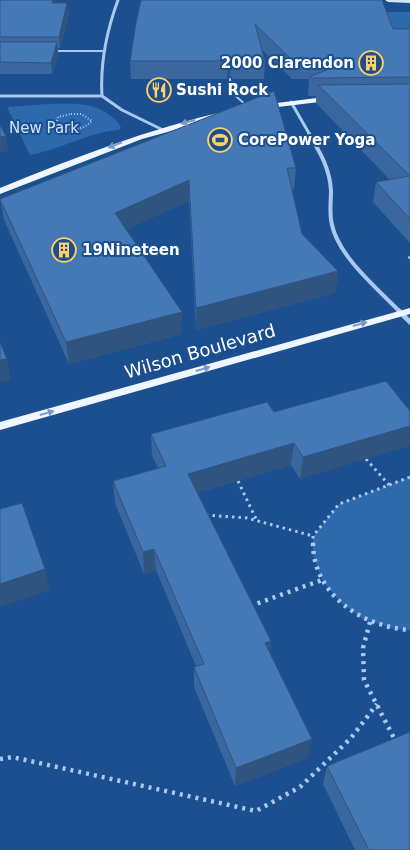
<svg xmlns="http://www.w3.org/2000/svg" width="410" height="850" font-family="'DejaVu Sans',sans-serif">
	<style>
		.green { fill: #2e69ad }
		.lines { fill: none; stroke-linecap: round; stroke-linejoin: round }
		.path-far3 { stroke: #a9c9ee; stroke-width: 2; stroke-dasharray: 1 2; stroke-linecap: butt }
		.path-far2 { stroke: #a9c9ee; stroke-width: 2.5; stroke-dasharray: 2 3; stroke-linecap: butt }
		.path-far1 { stroke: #a9c9ee; stroke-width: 3; stroke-dasharray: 2.5 4; stroke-linecap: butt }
		.path { stroke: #a9c9ee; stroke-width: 4.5; stroke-dasharray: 3 5; stroke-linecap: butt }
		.lane { stroke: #a9c9ee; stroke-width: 2 }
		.street-far2 { stroke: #a9c9ee; stroke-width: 3 }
		.street-far1 { stroke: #a9c9ee; stroke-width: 4 }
		.street { stroke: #a9c9ee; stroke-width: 5 }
		.secondary { fill: #d6e6fa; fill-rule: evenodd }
		.primary { fill: #f0f6ff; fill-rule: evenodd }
		.wall { fill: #3a679d }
		.shaded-wall { fill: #305480 }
		.building { fill: #4478b7; stroke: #305480 }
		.oneway { fill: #7b9ac1 }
		.labels { text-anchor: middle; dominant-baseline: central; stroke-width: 4; stroke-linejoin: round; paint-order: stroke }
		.far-poi-label { font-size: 15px; font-weight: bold; fill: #fff; stroke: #1b4f8f; text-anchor: start }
		.far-park-label { font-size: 15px; fill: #cfe3fa; stroke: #1b4f8f }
		.street-label { font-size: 18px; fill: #fff; stroke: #1b4f8f }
	</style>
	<rect width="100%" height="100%" fill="#1b4f8f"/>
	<path class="green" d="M378 12H410V44L334 32Z
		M48 104C71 104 92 101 111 116 115 119 119 122 121 128L119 130C93 131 58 150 30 155L7 107Z
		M410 477V630L394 629 363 619 341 603 322 580 313 555V536L339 504Z"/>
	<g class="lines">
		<path class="path-far3" d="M71 114H81L92 121C82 131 67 133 56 124L58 117Z"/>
		<path class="path-far2" d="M410 257 408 258 410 260"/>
		<path class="path-far1" d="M366 459 389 485
			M238 481 256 519
			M206 515 247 518 313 536
			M313 545V536L339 504 410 477"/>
		<path class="path" d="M313 543C313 595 363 627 410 630
			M250 606 322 580
			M370 622 363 648 364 680 396 742
			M0 759 12 757 256 811 300 787 351 738 377 704"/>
		<path class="lane" d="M55 51H105
			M230 79 231 92 246 105"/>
		<path class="street-far2" d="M118 0C107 30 100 63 102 96L122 110 161 129
			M0 96H102
			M291 102 310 135"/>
		<path class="street-far1" d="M309 134C320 152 330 169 331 191 331 202 329 214 332 225 339 257 378 289 400 312"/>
		<path class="street" d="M399 311 410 322"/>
		<path class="secondary" d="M385 0H410V3L388 2Z"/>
		<path class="primary" d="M333 96H336V100L261 109 257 107 261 105Z
			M226 111H229V115L142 139 0 194V188C74 158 148 129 226 111Z
			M410 308V314L0 430V422Z"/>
	</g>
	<path class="wall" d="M0 0 67 3 69 14 60 48H58V54L52 74H0Z
		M141 0 393 29H410V243L373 202 376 182 390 180 316 103V96H309L308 95 309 79H292L261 49 265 61 264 79H233L230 76 227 79H131L130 61Z
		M274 91 296 168 294 189H292L302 234 338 271 335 293 196 330 189 201 126 229 182 334 69 364 4 220 0 199Z
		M386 381 300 479 291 465 197 493 271 641 270 654 308 758 235 786 194 687V667L196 666 156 570 144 574 115 503 113 481 158 468 152 456 151 434 274 412Z
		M327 766 410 850H355L323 784Z"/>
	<path class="shaded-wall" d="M53 0H57L53 14 52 3Z
		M67 3 69 14 60 48 59 37Z
		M57 42 58 54 52 74 51 63Z
		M231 59 230 76 227 79 228 61Z
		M6 136 8 151 0 152V137Z
		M189 180V201L117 234 115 213Z
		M338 271 335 293 196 330V308Z
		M182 312V334L69 364 66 342Z
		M7 359 11 380 0 383V360Z
		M410 426V446L300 479 303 457Z
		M294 443 291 465 188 496V474Z
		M154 549 156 570 144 574 143 552Z
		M45 569 50 590 0 607V584Z
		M271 641 269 661 265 643Z
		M312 739 308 758 235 786 236 768Z"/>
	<path class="building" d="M0 0H53L52 3H67L59 37H0Z
		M141 0H382L393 29H410V77L311 78 309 77 349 61H293L255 24 265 61H233L231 59 228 61H130L136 23Z
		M0 42H57L51 63 0 62Z
		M410 84V219L376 182 410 176 318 85Z
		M274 91 296 168H287L302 234 338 271 196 308 189 180 115 213 182 312 66 342 0 199Z
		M0 125 6 136 0 137Z
		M0 342 7 359 0 360Z
		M386 381 410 411V426L303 457 294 443 188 474 271 641 265 643 312 739 236 768 194 667 204 664 154 549 143 552 113 481 166 466 151 434 267 402 274 412Z
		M22 503 45 569 0 584V509Z
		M410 732V850H369L327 766Z"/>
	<defs><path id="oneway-solid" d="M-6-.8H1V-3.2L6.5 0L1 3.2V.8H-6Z" transform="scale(1.25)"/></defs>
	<g class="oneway">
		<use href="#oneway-solid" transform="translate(188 122) rotate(165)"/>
		<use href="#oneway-solid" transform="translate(115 145) rotate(159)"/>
		<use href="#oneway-solid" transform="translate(360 324) rotate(-15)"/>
		<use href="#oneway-solid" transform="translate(203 369) rotate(-16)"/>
		<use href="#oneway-solid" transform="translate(47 413) rotate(-16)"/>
	</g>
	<defs>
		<g id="building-ring" transform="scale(1.25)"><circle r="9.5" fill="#1b4f8f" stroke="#ffd166" stroke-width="1.5"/><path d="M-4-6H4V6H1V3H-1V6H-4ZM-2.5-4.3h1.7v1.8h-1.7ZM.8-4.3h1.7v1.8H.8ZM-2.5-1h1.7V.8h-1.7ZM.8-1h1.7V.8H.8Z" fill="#ffd166"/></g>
		<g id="restaurant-ring" transform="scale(1.25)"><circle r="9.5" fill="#1b4f8f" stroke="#ffd166" stroke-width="1.5"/><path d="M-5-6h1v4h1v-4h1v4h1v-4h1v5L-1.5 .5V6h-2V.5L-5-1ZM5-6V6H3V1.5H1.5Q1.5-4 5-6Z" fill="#ffd166"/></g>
		<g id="stadium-ring" transform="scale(1.25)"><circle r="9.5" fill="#1b4f8f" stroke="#ffd166" stroke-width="1.5"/><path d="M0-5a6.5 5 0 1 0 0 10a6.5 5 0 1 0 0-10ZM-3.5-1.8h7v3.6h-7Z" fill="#ffd166"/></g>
	</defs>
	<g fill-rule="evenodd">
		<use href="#building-ring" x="371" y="63"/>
		<use href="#restaurant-ring" x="159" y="90"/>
		<use href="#stadium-ring" x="220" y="140"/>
		<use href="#building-ring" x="64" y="250"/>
	</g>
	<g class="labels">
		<g class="far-poi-label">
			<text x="354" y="63" text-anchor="end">2000 Clarendon</text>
			<text x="176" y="90">Sushi Rock</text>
			<text x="238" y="140">CorePower Yoga</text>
			<text x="82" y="250">19Nineteen</text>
		</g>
		<g class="far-park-label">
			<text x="44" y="128">New Park</text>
		</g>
		<g class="street-label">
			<text transform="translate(200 351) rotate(-16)">Wilson Boulevard</text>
		</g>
	</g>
</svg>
